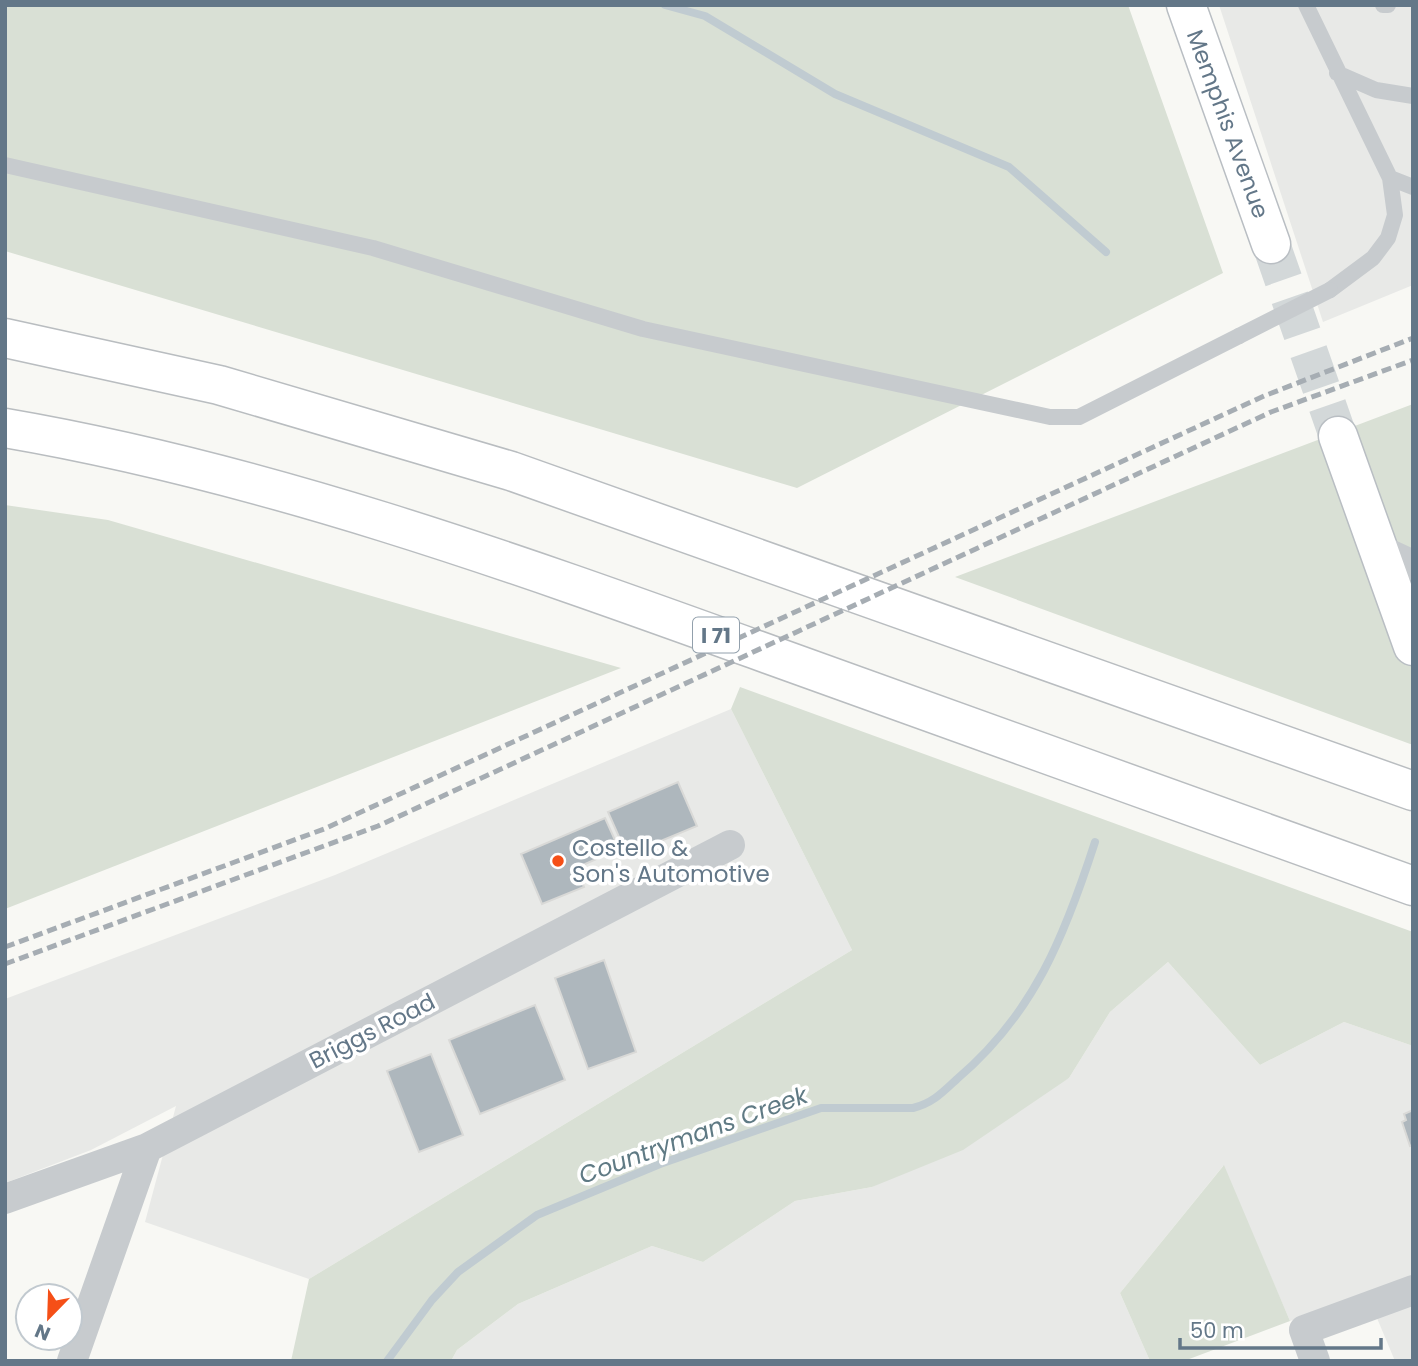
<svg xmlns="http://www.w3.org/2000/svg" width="1418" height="1366" font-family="Poppins,sans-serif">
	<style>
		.built { fill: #e8e9e7 }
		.green { fill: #d9e0d5 }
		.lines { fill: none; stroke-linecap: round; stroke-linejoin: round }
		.stream { stroke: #c0cbd1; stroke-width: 8 }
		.building { fill: #aeb7bd; stroke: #d9d9d7; stroke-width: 2 }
		.secondary-tunnel { stroke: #d3d8d9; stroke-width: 38; stroke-dasharray: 38 19; stroke-linecap: butt }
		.secondary-casing { stroke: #b9bec3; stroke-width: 41 }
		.motorway-casing { stroke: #b9bdc0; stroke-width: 41 }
		.service { stroke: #c7cbce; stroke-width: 16 }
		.minor { stroke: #c7cbce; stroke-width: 30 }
		.secondary { stroke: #fff; stroke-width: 38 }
		.motorway { stroke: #fff; stroke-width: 38 }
		.rail { stroke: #a6adb3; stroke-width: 5; stroke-dasharray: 10 5; stroke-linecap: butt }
		.service-bridge { stroke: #c7cbce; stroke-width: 16 }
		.poi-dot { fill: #f54f17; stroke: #fff; stroke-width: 2.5 }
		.labels { text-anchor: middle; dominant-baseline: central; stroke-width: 7; stroke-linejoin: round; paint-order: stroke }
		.shield { fill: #fff; stroke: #92a0ac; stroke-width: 2 }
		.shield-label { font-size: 21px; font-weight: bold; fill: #637788 }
		.street-label { font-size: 23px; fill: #637788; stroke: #fff }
		.poi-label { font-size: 23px; fill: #637788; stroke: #fff; text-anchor: start }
		.water-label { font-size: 24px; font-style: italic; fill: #5f7a84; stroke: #fff }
	</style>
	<rect width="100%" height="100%" fill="#f8f8f4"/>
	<path class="built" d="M1219 5H1413V285L1323 322Z
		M731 709 852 950 309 1279 145 1222 176 1106 91 1150 5 1183V999L335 875Z
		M1168 962 1260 1065 1344 1022 1413 1046V1361H1395L1366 1292 1290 1321 1223 1166 1120 1293 1150 1361H451L457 1350 518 1304 652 1246 703 1262 795 1201 872 1187 1069 1078 1110 1012Z"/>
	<path class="green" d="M5 5H1128L1223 273 797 488 5 251Z
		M1413 404V745L955 577Z
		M5 505 108 520 621 668 5 909Z
		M740 687 1413 932V1046L1344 1022 1260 1065 1168 962 1110 1012 1069 1078 963 1150 872 1187 795 1201 703 1262 652 1246 518 1304 457 1350 451 1361H291L309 1279 852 950 731 709Z
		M1224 1165 1290 1321 1184 1361H1150L1120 1293Z"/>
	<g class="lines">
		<path class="stream" d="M665 5 705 16 835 94 1009 167 1106 252
			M387 1361 432 1300 458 1272 537 1215 660 1164 821 1108H913C933 1103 943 1092 957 1079 1034 1014 1065 935 1095 842"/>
	</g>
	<path class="building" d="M678 782 697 826 627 855 608 812Z
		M605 818 619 849 576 868 584 887 542 904 521 854Z
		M604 960 636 1052 588 1069 555 978Z
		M535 1005 565 1080 480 1114 449 1040Z
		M431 1054 463 1135 419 1152 387 1071Z
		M1413 1110V1145L1410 1146 1402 1122 1406 1120 1404 1114Z"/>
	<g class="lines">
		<path class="secondary-tunnel" d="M1271 244 1338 436"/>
		<g class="secondary-casing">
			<path id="secondary" d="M1186 5 1271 244
				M1338 436 1413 646"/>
		</g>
		<g class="motorway-casing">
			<path id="motorway" d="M5 338 219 385 511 471 1413 791
				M5 428C262 472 510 561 754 649 974 728 1193 807 1413 886"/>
		</g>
		<path class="service" d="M1306 5 1390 178 1395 215 1388 238 1373 258 1330 290
			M1383 5H1388
			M1337 73 1376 90 1413 96
			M5 165 373 248 643 329 1050 417H1079L1239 336
			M1390 178 1413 187"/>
		<path class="minor" d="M1376 548 1413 565
			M5 1199 147 1148 730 845
			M72 1361 147 1148
			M1315 1361 1304 1330 1413 1290"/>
		<use href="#secondary" class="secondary"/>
		<use href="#motorway" class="motorway"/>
		<path class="rail" d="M5 947 324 829 1264 396 1413 338
			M5 964 378 826 1271 412 1413 360"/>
		<path class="service-bridge" d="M1239 336 1330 290"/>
	</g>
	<circle class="poi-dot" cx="558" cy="861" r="7"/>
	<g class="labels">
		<rect class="shield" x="693" y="617.5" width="46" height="35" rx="5"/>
		<g class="shield-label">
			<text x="716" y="635">I 71</text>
		</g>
		<g class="street-label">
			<text transform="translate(1228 124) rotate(70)">Memphis Avenue</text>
			<text transform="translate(372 1031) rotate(-27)">Briggs Road</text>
		</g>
		<g class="poi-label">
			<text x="572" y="848">Costello &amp;<tspan x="572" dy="26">Son's Automotive</tspan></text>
		</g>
		<g class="water-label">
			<text transform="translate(693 1135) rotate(-20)">Countrymans Creek</text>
		</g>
	</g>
	<rect width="1418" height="1366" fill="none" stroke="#637788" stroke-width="14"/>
	<g transform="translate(49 1317) rotate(203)"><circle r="33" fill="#ffffff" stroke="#c1c9cf" stroke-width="2"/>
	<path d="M0-5L12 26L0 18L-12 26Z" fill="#f54f17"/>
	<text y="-10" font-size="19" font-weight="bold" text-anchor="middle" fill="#637788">N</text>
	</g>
	<path d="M1180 1338v10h201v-10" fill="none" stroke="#637788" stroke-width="3.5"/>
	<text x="1190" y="1338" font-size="21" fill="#637788" stroke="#ffffff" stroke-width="5" paint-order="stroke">50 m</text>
</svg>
